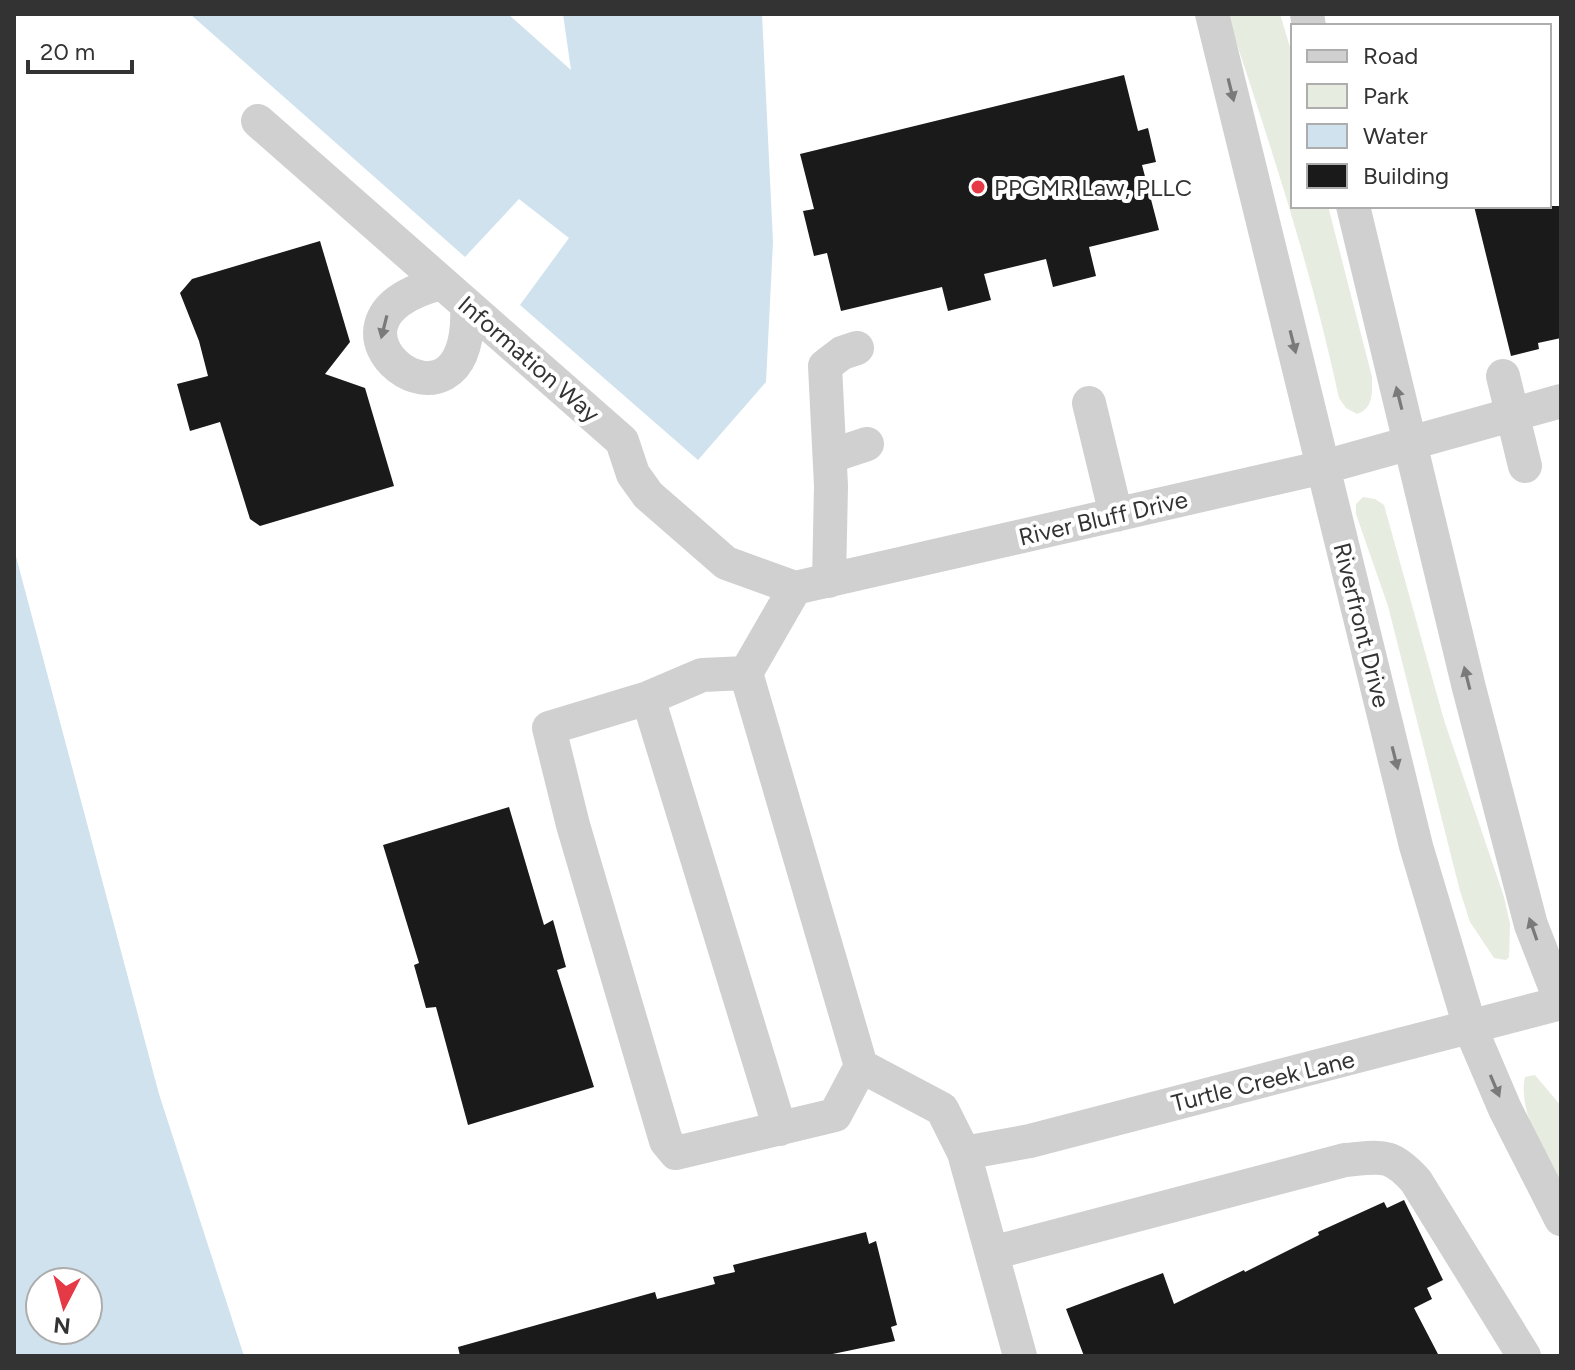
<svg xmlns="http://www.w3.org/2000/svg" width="1575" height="1370" font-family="Figtree,sans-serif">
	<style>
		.green { fill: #e6ecdf }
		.water { fill: #cfe2ee; fill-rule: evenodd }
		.building { fill: #1a1a1a }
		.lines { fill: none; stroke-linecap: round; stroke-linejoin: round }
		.minor { stroke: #d0d0d0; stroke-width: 34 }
		.oneway { fill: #7a7a7a }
		.poi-dot { fill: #e63946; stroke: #fff; stroke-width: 3 }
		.labels { text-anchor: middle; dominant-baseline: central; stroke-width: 8; stroke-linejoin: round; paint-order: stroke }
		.poi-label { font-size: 24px; fill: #333; stroke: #fff; text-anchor: start }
		.street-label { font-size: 24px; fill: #333; stroke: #fff }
	</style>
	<rect width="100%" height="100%" fill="#fff"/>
	<path class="green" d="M1227 14H1280L1293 57V206H1328L1372 377C1372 393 1374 408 1357 414L1346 408 1339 398C1311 267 1269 141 1227 14Z
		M1363 497 1375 499 1384 505 1444 720 1504 897 1510 924 1509 957 1506 960 1494 958 1470 922 1460 891 1388 606 1356 514V504Z
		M1535 1075 1561 1106V1189C1547 1160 1517 1110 1525 1077Z"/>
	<path class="water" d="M190 14H508L571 70 563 14H762L773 242 766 382 698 460 520 305 569 238 519 199 465 257Z
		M14 549 159 1094 244 1356H14ZM40 1282H88V1330H40Z"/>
	<path class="building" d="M1124 75 1138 131 1148 128 1156 162 1142 165 1159 230 1089 247 1096 276 1053 287 1046 259 984 274 991 300 948 311 942 287 841 311 827 253 814 256 803 211 814 209 800 154Z
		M1474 206H1561V338L1538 343 1539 349 1511 356Z
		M320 241 350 342 325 374 365 388 394 486 260 526 250 519 220 422 190 431 177 384 208 376 199 341 180 293 192 279Z
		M509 807 544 925 553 920 566 967 557 970 594 1087 468 1125 436 1007 426 1008 414 965 419 963 383 845Z
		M1404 1200 1443 1280 1427 1288 1432 1299 1414 1308 1439 1356H1084L1066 1309 1163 1273 1174 1304 1244 1270 1245 1272 1319 1235 1318 1232 1384 1202 1387 1208Z
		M866 1232 869 1244 876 1241 897 1325 891 1327 895 1341 823 1356H460L458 1347 655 1292 657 1299 715 1284 713 1277 735 1272 733 1265Z"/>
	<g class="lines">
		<path class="minor" d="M1212 14 1416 846 1470 1027 1505 1109 1561 1219
			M1307 14 1309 26
			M258 121 622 441 633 474 648 495 726 563 795 588
			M1353 206 1469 688 1531 925 1561 1002
			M442 283C286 321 475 463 467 305
			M1503 376 1525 466
			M1089 403 1116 515
			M831 456 867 444
			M829 581 831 486 825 366 842 353 857 348
			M795 588 1324 467 1561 401
			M746 673 795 588
			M648 698 780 1129
			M861 1066 835 1115 676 1153 666 1141 573 825 549 728 648 698 702 675 746 673 861 1066 942 1109 964 1153 1020 1356
			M964 1153 1030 1141 1561 1003
			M992 1253 1345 1160C1382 1157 1390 1152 1416 1181L1524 1356"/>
	</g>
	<defs><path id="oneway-solid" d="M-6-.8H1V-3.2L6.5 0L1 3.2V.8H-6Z" transform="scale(2)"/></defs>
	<g class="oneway">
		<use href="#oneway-solid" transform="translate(1231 90) rotate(76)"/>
		<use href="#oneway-solid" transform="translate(384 327) rotate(104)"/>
		<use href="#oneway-solid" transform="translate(1293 342) rotate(76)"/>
		<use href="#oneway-solid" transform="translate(1399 398) rotate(-104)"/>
		<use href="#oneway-solid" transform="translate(1467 678) rotate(-104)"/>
		<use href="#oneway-solid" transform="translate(1395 758) rotate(76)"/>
		<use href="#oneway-solid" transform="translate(1533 929) rotate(-109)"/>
		<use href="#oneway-solid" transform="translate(1495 1086) rotate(67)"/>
	</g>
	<circle class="poi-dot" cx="978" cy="187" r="8"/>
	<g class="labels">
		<g class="poi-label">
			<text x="994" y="187">PPGMR Law, PLLC</text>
		</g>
		<g class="street-label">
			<text transform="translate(529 359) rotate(41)">Information Way</text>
			<text transform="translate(1103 518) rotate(-13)">River Bluff Drive</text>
			<text transform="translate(1362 625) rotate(76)">Riverfront Drive</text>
			<text transform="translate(1263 1081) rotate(-14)">Turtle Creek Lane</text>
		</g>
	</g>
	<rect width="1575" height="1370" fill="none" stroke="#333333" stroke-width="32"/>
	<rect x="1291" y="24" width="260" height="184" fill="#ffffff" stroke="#adadad" stroke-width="2"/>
	<rect x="1307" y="50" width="40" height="12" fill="#d0d0d0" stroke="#adadad" stroke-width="2"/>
	<text x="1363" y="64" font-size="24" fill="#333333">Road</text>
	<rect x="1307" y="84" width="40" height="24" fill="#e6ecdf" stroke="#adadad" stroke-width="2"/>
	<text x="1363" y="104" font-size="24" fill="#333333">Park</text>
	<rect x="1307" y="124" width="40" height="24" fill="#cfe2ee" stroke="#adadad" stroke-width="2"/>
	<text x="1363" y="144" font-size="24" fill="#333333">Water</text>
	<rect x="1307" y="164" width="40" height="24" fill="#1a1a1a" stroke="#adadad" stroke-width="2"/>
	<text x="1363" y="184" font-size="24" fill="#333333">Building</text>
	<g transform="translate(64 1306) rotate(186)"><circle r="38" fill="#ffffff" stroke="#adadad" stroke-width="2"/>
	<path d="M0-6L14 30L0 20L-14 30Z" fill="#e63946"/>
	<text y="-12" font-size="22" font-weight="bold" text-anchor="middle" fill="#333333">N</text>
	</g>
	<path d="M28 60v12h104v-12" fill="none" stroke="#333333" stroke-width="4"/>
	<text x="40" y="60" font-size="24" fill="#333333" stroke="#ffffff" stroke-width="6" paint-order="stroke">20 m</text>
</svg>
